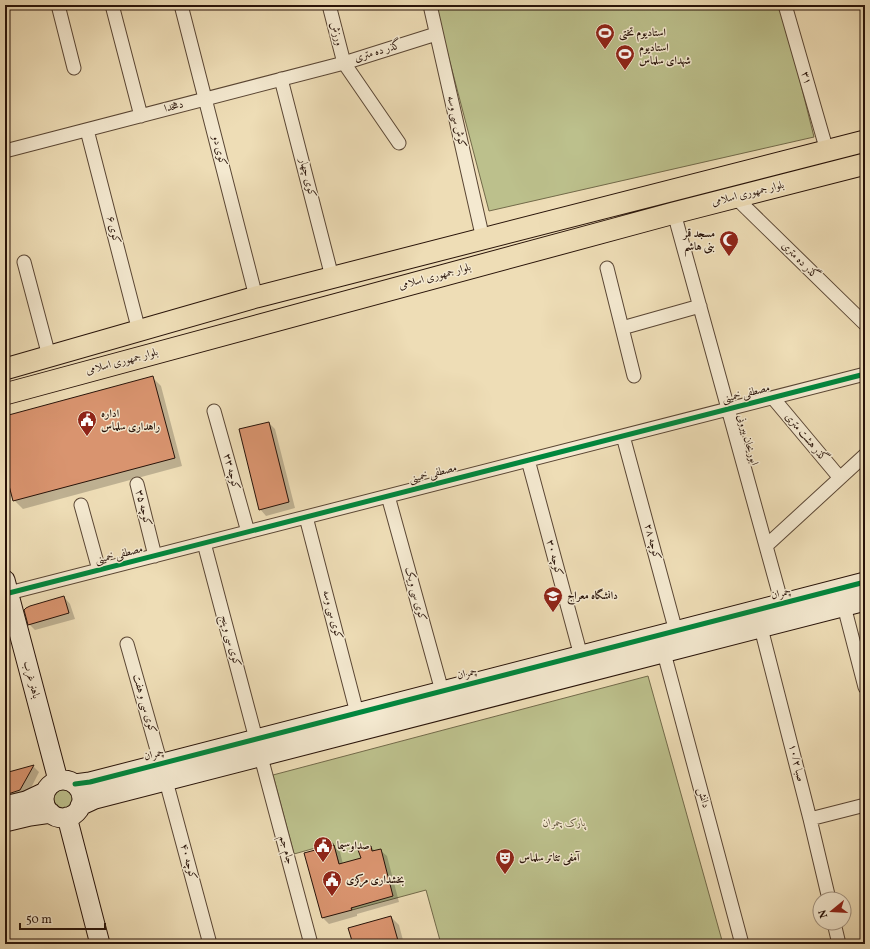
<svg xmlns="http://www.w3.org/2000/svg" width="870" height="949" font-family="Vollkorn,Amiri,serif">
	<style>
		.green { fill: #bcc08c; stroke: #726a4a }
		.shadow { fill: #0003 }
		.building { fill: #d9946f; stroke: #281309 }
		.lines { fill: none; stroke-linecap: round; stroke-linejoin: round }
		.street-casing { stroke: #5a4634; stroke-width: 15 }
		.secondary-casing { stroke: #281309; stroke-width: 21 }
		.primary-casing { stroke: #281309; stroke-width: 23 }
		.street { stroke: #f4e9d0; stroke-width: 13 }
		.secondary { stroke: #f4e9d0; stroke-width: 19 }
		.primary { stroke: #eeddb6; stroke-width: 21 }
		.cycleway-casing { stroke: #f4e9d0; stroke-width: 8 }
		.cycleway { stroke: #00873e; stroke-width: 5 }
		.labels { text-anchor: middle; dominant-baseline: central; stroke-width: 3; stroke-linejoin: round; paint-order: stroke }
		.poi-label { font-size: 11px; font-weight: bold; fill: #281309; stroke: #f4e9d0; text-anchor: start }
		.street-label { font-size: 11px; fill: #281309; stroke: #f4e9d0 }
		.park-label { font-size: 11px; font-style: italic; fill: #5c5037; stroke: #f4e9d0 }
	</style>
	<rect width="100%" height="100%" fill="#eeddb6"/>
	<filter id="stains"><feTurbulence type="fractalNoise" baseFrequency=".005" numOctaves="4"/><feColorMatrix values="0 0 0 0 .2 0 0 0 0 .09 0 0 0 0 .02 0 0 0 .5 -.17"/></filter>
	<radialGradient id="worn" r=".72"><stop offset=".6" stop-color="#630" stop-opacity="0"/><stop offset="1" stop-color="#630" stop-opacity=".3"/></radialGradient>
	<path class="green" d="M435 5H781L814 137 489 211Z
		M648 676 723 944H441L426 890 352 910 333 843 294 854 273 775Z
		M50 799a13 13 0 1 1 26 0a13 13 0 1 1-26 0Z"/>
	<path class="shadow" d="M153 378 161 386 182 466 23 509 14 500 5 466V417Z
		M269 423 275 429 295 508 266 516 260 509Z
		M64 597 70 604 75 619 35 630 29 624Z
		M33 766 39 772 27 796 5 797V774Z
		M334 846 340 852 343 864 362 859 371 847 375 851 380 850 387 856 399 902 357 914V916L329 924 323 918Z
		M391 917 399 925 404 944H354Z"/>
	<path class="building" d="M153 376 175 458 13 501 5 470V416Z
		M269 422 289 502 259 510 239 429Z
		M64 596 69 613 28 625 24 610 26 608 30 606Z
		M34 765 20 790 5 795V773Z
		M334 845 339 864 361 858 358 850 371 846 372 851 381 849 393 896 351 908 352 910 322 918 304 853Z
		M391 916 399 944H353L348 928Z"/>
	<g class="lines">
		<g class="street-casing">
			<path id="street" d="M58 5 74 68
				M112 5 141 116
				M181 5 256 297
				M430 5 483 239
				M785 5 827 151
				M281 79 332 277
				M87 130 139 331
				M399 143 344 63 436 34
				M5 151 344 63 329 5
				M735 197 865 324
				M674 213 782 604
				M24 262 49 356
				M607 268 634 376
				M622 328 700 306
				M773 398 840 478
				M214 411 248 532
				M623 436 678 639
				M528 460 581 656
				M137 484 155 556
				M388 496 442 691
				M81 505 99 570
				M306 517 357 713
				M204 543 256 739
				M766 546 865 455
				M5 594 865 374
				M844 606 865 687
				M761 628 810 819 829 899
				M127 644 161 764
				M664 653 742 944
				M261 757 311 944
				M166 781 210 944
				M810 819 865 805
				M834 923 839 944"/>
		</g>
		<g class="secondary-casing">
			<path id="secondary" d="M5 580 58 780
				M44 799a19 19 0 1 1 38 0a19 19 0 1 1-38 0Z
				M75 784 90 782 865 582
				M5 806 26 801 45 792
				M80 806 95 799 865 601
				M67 817 100 944
				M5 822 30 816 51 813"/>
		</g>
		<g class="primary-casing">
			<path id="primary" d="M5 369 256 297 865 141
				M5 394 674 213 865 164"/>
		</g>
		<use href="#street" class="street"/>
		<use href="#secondary" class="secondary"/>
		<use href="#primary" class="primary"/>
		<g class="cycleway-casing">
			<path id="cycleway" d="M5 594 865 374
				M75 784 90 782 865 582"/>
		</g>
		<use href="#cycleway" class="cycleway"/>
	</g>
	<defs>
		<g id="stadium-pin" transform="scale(1)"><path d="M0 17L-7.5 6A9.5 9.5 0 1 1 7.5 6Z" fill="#8f2418" stroke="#f4e9d0"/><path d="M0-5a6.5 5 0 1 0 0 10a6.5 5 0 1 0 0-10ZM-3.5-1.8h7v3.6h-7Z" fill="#fff"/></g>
		<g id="mosque-pin" transform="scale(1)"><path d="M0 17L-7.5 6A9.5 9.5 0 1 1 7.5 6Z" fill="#8f2418" stroke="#f4e9d0"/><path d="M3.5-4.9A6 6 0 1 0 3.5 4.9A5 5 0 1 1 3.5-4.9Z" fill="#fff"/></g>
		<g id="civic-pin" transform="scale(1)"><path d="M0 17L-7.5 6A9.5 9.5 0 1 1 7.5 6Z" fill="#8f2418" stroke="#f4e9d0"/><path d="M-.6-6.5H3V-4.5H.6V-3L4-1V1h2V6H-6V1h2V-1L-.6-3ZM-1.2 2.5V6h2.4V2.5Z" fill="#fff"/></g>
		<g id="university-pin" transform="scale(1)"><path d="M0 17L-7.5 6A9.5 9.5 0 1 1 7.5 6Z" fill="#8f2418" stroke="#f4e9d0"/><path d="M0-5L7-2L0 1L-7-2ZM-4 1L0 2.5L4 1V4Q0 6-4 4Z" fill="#fff"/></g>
		<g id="theatre-pin" transform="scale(1)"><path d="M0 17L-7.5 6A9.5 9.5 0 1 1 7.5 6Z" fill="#8f2418" stroke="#f4e9d0"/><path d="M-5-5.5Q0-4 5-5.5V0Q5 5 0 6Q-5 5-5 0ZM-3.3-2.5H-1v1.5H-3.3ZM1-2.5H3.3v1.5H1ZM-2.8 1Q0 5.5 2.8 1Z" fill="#fff"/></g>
	</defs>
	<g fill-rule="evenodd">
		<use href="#stadium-pin" x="605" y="33"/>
		<use href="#stadium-pin" x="625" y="54"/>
		<use href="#mosque-pin" x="729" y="240"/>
		<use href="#civic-pin" x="87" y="420"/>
		<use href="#university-pin" x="553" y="596"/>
		<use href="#civic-pin" x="323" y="846"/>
		<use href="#theatre-pin" x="505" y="858"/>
		<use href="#civic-pin" x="332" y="880"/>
	</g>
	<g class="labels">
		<g class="poi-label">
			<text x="619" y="33">استادیوم تختی</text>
			<text x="639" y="48">استادیوم<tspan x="639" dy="13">شهدای سلماس</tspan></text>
			<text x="715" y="234" text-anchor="end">مسجد قمر<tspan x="715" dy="13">بنی هاشم</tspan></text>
			<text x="101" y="414">اداره<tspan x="101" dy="13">راهداری سلماس</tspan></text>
			<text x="567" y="596">دانشگاه معراج</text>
			<text x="337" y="846">صداوسیما</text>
			<text x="519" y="858">آمفی تئاتر سلماس</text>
			<text x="346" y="880">بخشداری مرکزی</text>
		</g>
		<g class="street-label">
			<text transform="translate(336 34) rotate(75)">ورزش</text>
			<text transform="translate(378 52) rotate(-17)">گذر ده متری</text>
			<text transform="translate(806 78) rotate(74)">۳۱</text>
			<text transform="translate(174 107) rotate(-15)">دهخدا</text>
			<text transform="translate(456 122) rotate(77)">کوش سی وسه</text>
			<text transform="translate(219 151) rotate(76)">کوی دو</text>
			<text transform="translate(307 178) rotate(76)">کوی چهار</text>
			<text transform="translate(748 194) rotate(-14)">بلوار جمهوری اسلامی</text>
			<text transform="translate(113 230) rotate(76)">کوی ۶</text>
			<text transform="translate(800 261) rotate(45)">گذر ده متری</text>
			<text transform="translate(435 277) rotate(-15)">بلوار جمهوری اسلامی</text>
			<text transform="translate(122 362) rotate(-15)">بلوار جمهوری اسلامی</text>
			<text transform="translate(746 394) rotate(-14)">مصطفی خمینی</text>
			<text transform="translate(806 438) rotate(50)">گذر هشت متری</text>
			<text transform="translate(747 440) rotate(74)">ابوریحان بیرونی</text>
			<text transform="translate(231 472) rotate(75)">کوچه ۳۳</text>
			<text transform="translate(433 474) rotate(-14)">مصطفی خمینی</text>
			<text transform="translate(143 508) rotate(76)">کوچه ۳۵</text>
			<text transform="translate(652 542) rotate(75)">کوچه ۲۸</text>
			<text transform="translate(119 555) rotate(-14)">مصطفی خمینی</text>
			<text transform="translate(554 558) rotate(75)">کوچه ۳۰</text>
			<text transform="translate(415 594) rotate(75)">کوی سی ویک</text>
			<text transform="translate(781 594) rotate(-14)">چمران</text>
			<text transform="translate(332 615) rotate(75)">کوی سی وسه</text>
			<text transform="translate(230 641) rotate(75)">کوی سی وپنج</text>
			<text transform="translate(467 674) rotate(-14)">چمران</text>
			<text transform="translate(31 680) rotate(75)">باهنر غرب</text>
			<text transform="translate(144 704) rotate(74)">کوی سی و هفت</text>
			<text transform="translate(154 755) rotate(-14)">چمران</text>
			<text transform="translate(796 763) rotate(76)">صبا ۱۰/۲</text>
			<text transform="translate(703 798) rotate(75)">دانش</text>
			<text transform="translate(286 850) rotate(75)">جام جم</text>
			<text transform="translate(188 862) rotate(75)">کوچه ۴۰</text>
		</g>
		<g class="park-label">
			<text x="564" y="823">پارک چمران</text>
		</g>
	</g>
	<rect width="870" height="949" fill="none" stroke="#eeddb6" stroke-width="20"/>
	<rect x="6" y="6" width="858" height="937" fill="none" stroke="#281309" stroke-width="2"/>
	<rect x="10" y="10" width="850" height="929" fill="none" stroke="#281309"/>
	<g transform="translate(832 911) rotate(252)"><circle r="19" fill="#f4e9d0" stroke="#a29380"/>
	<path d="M0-3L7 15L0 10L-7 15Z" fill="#8f2418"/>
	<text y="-6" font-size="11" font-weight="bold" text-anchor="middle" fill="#281309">N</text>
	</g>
	<path d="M20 923v6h85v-6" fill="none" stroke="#281309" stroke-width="2"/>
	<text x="26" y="923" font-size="12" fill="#281309" stroke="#f4e9d0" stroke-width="3" paint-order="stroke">50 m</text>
	<rect width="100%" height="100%" filter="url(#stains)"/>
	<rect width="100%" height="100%" fill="url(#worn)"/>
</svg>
